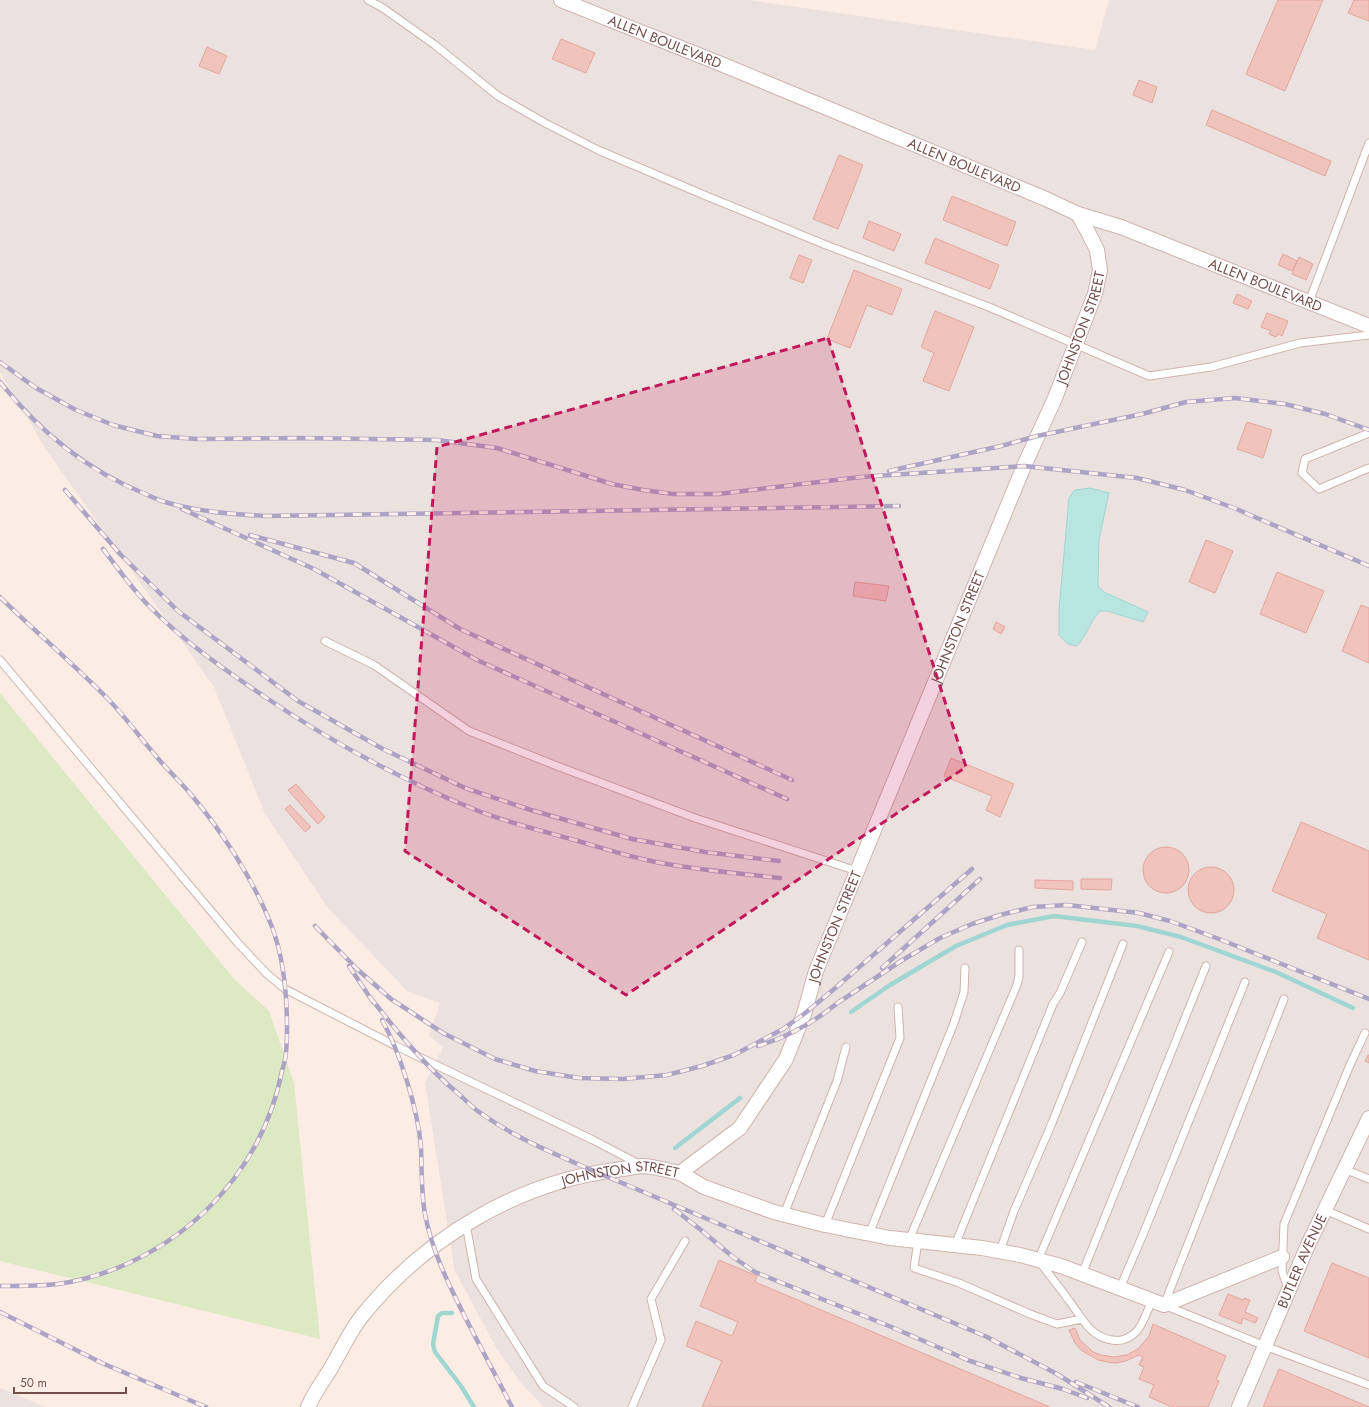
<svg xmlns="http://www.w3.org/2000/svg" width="1369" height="1407" font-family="Jost,sans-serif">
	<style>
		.industrial { fill: #ebe1de }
		.green { fill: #dce9c3 }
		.water { fill: #b9e5e0; stroke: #a0d6d1 }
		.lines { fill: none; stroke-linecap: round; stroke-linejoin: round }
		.stream { stroke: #a0d6d1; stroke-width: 4.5 }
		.building { fill: #f0c4bc; stroke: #e3a69d }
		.lane-casing { stroke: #cfb4ae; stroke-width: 9 }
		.street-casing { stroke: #cfb4ae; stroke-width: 16 }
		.lane { stroke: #fff; stroke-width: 7 }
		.street { stroke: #fff; stroke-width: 14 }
		.rail-casing { stroke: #ada3c5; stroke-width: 4.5 }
		.rail { stroke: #fff1ea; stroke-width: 3; stroke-dasharray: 9; stroke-linecap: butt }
		.marked { fill: #c2185b; fill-opacity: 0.2; stroke: #c2185b; stroke-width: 3; stroke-dasharray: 8 5; stroke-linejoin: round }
		.labels { text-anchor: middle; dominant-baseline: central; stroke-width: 4; stroke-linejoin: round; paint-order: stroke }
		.street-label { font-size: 14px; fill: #744f4a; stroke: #fff1ea }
	</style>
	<rect width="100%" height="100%" fill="#fcede4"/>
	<path class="industrial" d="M0 0H748L1095 50 1109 0H1369V1407H544L521 1383 497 1349 454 1269 451 1247 425 1083 443 1047 429 1036 440 1003 407 991 328 908 265 814 214 687 47 451 0 372Z
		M0 1388 46 1407H0Z"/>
	<path class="green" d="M0 693 235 980 269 1011 294 1083 320 1339 0 1261Z"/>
	<path class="water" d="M1090 488 1109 493 1099 539 1098 586 1104 592 1148 612 1143 622 1107 611H1100C1090 622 1087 635 1077 646L1068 644 1059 635V610L1069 498 1075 490Z"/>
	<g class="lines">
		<path class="stream" d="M851 1012 890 985 956 946 1007 925 1054 916 1137 926 1181 937 1276 972 1353 1008
			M675 1148 740 1098
			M452 1313H442L438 1316 433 1344 435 1352 461 1386 474 1407"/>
	</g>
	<path class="building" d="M1278 0H1323L1285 91 1246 74Z
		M1354 0H1369V21L1348 13Z
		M561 39 595 53 586 73 552 59Z
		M207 47 227 56 219 74 199 66Z
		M1139 80 1157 87 1152 103 1133 95Z
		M1212 110 1331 161 1325 176 1206 125Z
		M839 155 863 165 838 229 813 219Z
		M952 196 1016 222 1007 246 943 220Z
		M869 221 901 234 894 251 863 238Z
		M935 238 999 265 990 289 925 263Z
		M1283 254 1297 261 1292 271 1278 265Z
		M799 255 812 260 803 283 790 278Z
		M1299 257 1313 264 1306 280 1292 274Z
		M854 270 902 289 892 315 867 305 850 348 827 339Z
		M1237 294 1252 301 1248 309 1233 303Z
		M935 311 974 327 949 391 923 381 934 353 921 347Z
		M1267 313 1288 321 1282 336 1278 334 1276 337 1269 334 1271 331 1261 327Z
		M1247 422 1272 430 1263 458 1237 449Z
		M1206 540 1233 551 1215 593 1189 582Z
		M1277 572 1324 591 1306 633 1260 614Z
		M855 582 889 586 886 601 853 596Z
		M1361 605 1369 608V663L1342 651Z
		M996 622 1005 627 1001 634 993 629Z
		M951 758 1014 784 1000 817 986 810 992 796 944 776Z
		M296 784 325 817 318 824 288 790Z
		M290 805 311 827 305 832 285 809Z
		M1301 822 1369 851V960L1317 938 1327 914 1272 891Z
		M1143 870a23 23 0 1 1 46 0a23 23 0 1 1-46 0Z
		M1188 890a23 23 0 1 1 46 0a23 23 0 1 1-46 0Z
		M1081 879H1112L1111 890 1081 889Z
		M1035 880 1073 881V890L1035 888Z
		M1368 1055H1369V1063L1365 1061Z
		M719 1260 757 1276 755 1282 1050 1407H702L722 1361 686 1346 696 1321 732 1336 738 1322 700 1306Z
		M1332 1263 1369 1278V1358L1304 1331Z
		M1228 1294 1243 1300 1244 1298 1250 1300 1245 1312 1258 1318 1255 1323 1243 1318 1241 1324 1219 1315Z
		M1153 1324 1226 1356 1216 1380 1219 1381 1208 1407H1172L1149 1397 1154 1385 1139 1379 1144 1367 1139 1365 1143 1357 1139 1355 1126 1361 1116 1363 1107 1362 1098 1360 1081 1350 1075 1343 1069 1330 1075 1328 1080 1340 1093 1352 1101 1355 1114 1357 1127 1355 1138 1349 1149 1336Z
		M1279 1369 1369 1407H1263Z"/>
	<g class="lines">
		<g class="lane-casing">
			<path id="lane" d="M368 0 383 8 435 45 498 96 545 123 598 150 704 195 826 245 989 307 1149 376 1211 367 1300 343 1369 335
				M1309 302 1369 143
				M1369 433 1305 459 1302 473 1319 489 1369 468
				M325 641 374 665 469 731 557 766 695 818 857 871
				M0 660 237 942 266 973 285 989 394 1045 593 1140 639 1164
				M1284 999 1164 1305 1265 1346 1369 1385
				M1344 1169 1369 1179
				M1325 1210 1369 1229
				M784 1214 837 1081 846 1047
				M466 1224 476 1279 543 1386 574 1407
				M825 1225 900 1038 898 1007
				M869 1234 954 1023 964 992 965 968
				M909 1240 1017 985 1019 976V950
				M918 1241 914 1268 959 1283 1030 1314 1057 1324 1082 1319
				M955 1245 1053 1004 1060 993 1082 942
				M1000 1251 1014 1211 1052 1123 1123 944
				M1082 1274 1206 966
				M1120 1288 1144 1232 1245 982
				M1288 1289 1282 1271 1284 1224 1350 1065 1365 1033
				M1152 1301C1148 1309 1143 1324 1137 1331 1130 1338 1121 1342 1112 1340 1090 1337 1082 1318 1070 1302 1060 1288 1049 1274 1038 1260L1169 952
				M632 1407 661 1340 651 1299 685 1241"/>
		</g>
		<g class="street-casing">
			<g id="street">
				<path id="s1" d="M561 0 726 66 1046 199 1078 214 1121 227 1369 326"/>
				<path d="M680 1173 704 1187 774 1212 825 1225 890 1238 982 1248 1020 1255 1061 1266 1164 1305 1282 1257"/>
				<path id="s2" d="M308 1407C314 1393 323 1381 331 1368 341 1351 350 1331 362 1316 424 1239 516 1183 615 1170 624 1169 633 1167 642 1166 654 1166 668 1171 680 1173L740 1128 786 1059 804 1014 816 971 1024 466 1055 398 1095 294 1100 270 1097 250 1088 232 1078 214"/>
				<path id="s3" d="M1239 1407 1308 1245 1369 1118"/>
			</g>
		</g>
		<use href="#lane" class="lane"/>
		<use href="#street" class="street"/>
		<g class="rail-casing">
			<path id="rail" d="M0 362 36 388 76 410 113 425 157 436 197 439 301 438 437 440 497 448 612 484 643 490 673 494H718L861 477 1024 466 1137 478 1185 490 1234 508 1369 566
				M0 382C39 431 84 469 143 493 150 496 158 500 165 502 198 512 232 514 265 516L899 506
				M889 471 1001 446 1037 436 1142 414 1186 402 1235 398 1285 404 1325 414 1369 430
				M65 490 120 554 178 611 298 701 383 749 465 788 531 810 632 839 705 852 779 861
				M182 509 314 569 477 660 787 799
				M250 535 354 563 460 629 792 780
				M103 549C117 567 133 590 149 606 183 641 225 670 265 697 333 743 405 782 481 812 513 824 546 832 578 841 605 849 633 858 661 863 700 870 741 874 780 878
				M0 597C35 631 72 663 106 697 126 717 143 742 162 763 171 773 180 782 189 792 221 830 254 880 272 927 284 959 287 994 287 1028 287 1035 287 1044 286 1052 286 1058 284 1064 282 1071 274 1111 258 1147 233 1180 191 1235 127 1274 58 1284 39 1286 19 1286 0 1286
				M315 926 357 969 391 999 443 1033 495 1059 535 1071 579 1078 623 1079 667 1075 702 1066 734 1055 783 1029 804 1014 833 990 972 869
				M349 966 373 1002
				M882 968 980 879
				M370 997C398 1033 426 1067 461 1096 467 1102 474 1109 482 1114 517 1139 557 1155 596 1172L987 1337 1057 1374 1109 1407
				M836 1004 901 961 940 938 972 924 1000 915 1033 907 1067 905 1139 913 1170 921 1219 939 1369 999
				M382 1020C400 1052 418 1110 421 1147 422 1169 421 1192 425 1214 432 1252 450 1287 467 1321 482 1350 497 1378 512 1407
				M758 1046C788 1037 816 1021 840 1001
				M674 1209 701 1230 733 1257 755 1272 889 1326 970 1361 1021 1378 1063 1389 1087 1398
				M0 1312 104 1364 206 1407
				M1076 1382 1138 1407"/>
		</g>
		<use href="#rail" class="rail"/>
	</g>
	<path class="marked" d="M828 338 966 767 626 995 405 851 437 447Z"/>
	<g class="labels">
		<g class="street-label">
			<text stroke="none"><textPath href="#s1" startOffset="112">ALLEN BOULEVARD</textPath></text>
			<text stroke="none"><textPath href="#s1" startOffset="436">ALLEN BOULEVARD</textPath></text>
			<text stroke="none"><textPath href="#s1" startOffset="760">ALLEN BOULEVARD</textPath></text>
			<text stroke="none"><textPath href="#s2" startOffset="1418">JOHNSTON STREET</textPath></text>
			<text stroke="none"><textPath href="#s2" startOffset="1094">JOHNSTON STREET</textPath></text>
			<text stroke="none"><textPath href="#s2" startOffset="770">JOHNSTON STREET</textPath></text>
			<text stroke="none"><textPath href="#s2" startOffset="410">JOHNSTON STREET</textPath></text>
			<text stroke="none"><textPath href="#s3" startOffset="159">BUTLER AVENUE</textPath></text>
		</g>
	</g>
	<path d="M14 1387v6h112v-6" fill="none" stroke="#744f4a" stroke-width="2"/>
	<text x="20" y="1387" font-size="12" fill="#744f4a" stroke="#fff1ea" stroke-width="3" paint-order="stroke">50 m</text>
</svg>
